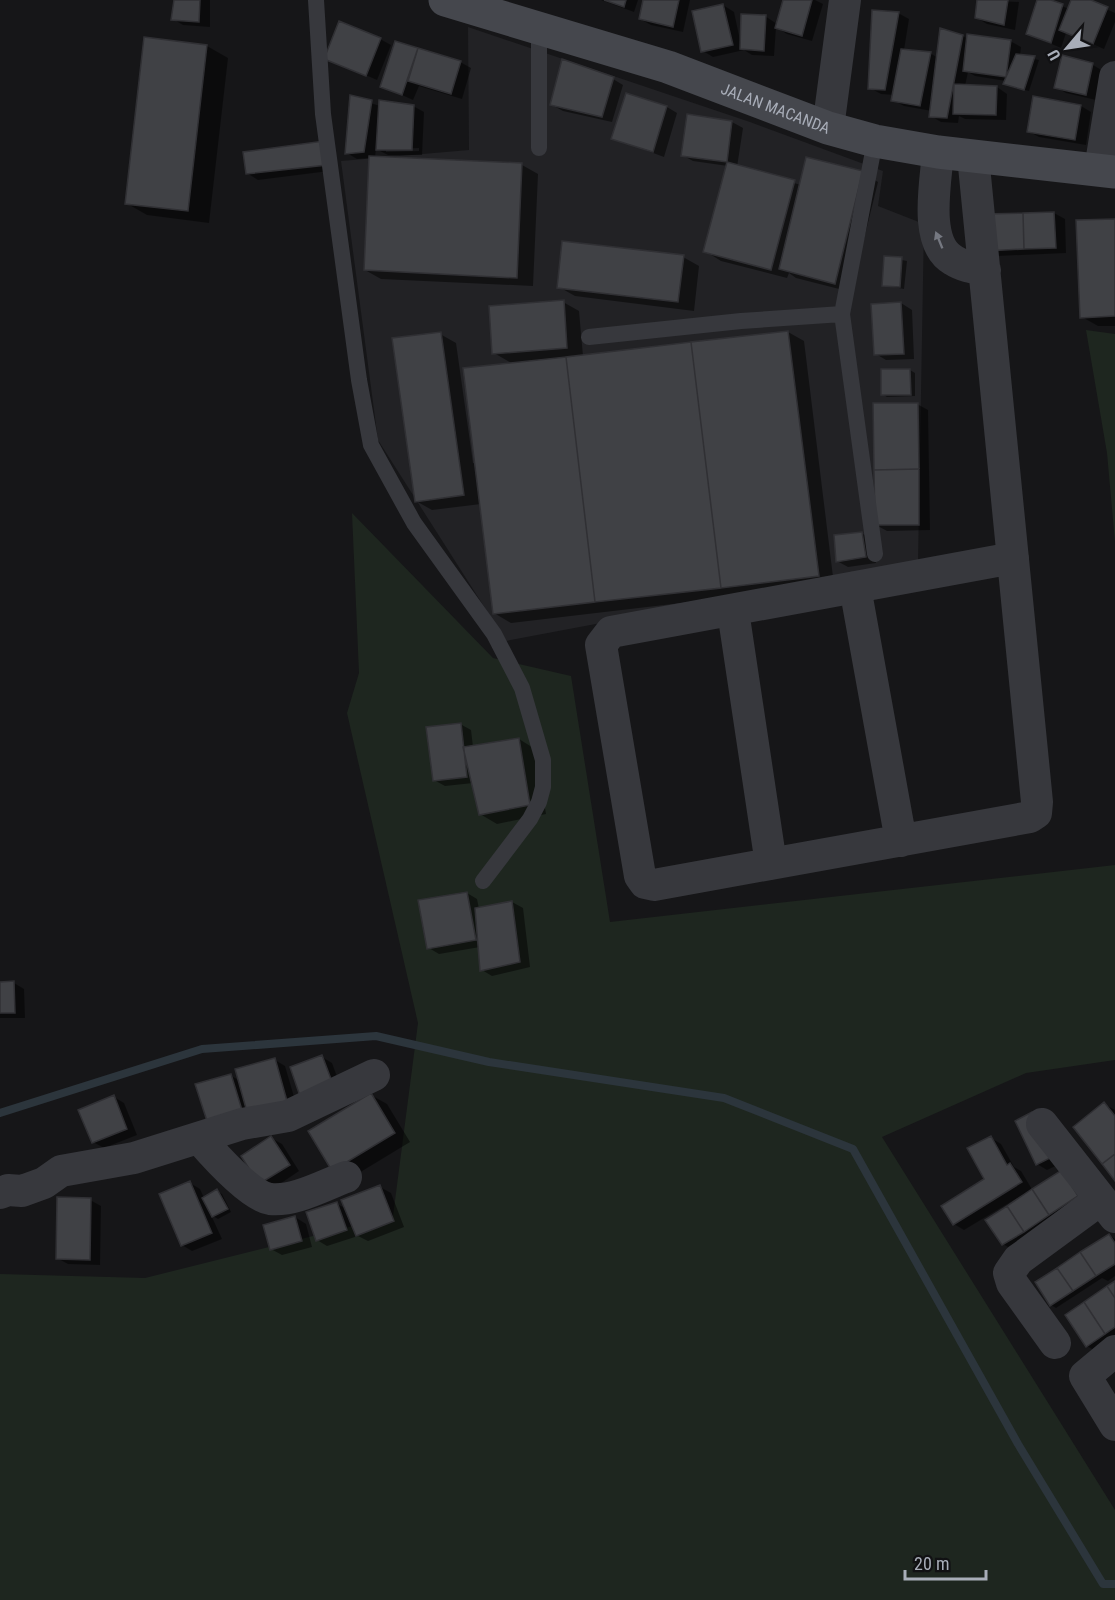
<svg xmlns="http://www.w3.org/2000/svg" width="1115" height="1600" font-family="'Roboto Condensed',sans-serif">
	<style>
		.built { fill: #222225 }
		.green { fill: #1e261f }
		.shadow { fill: #0007; fill-rule: evenodd }
		.lines { fill: none; stroke-linecap: round; stroke-linejoin: round }
		.stream { stroke: #2c353c; stroke-width: 8 }
		.building { fill: #404145; stroke: #303034; stroke-width: 1.5 }
		.lane { stroke: #37383d; stroke-width: 16 }
		.street { stroke: #37383d; stroke-width: 32 }
		.secondary { stroke: #45474d; stroke-width: 33 }
		.oneway { fill: #757881 }
		.labels { text-anchor: middle; dominant-baseline: central; stroke-width: 4.5; stroke-linejoin: round; paint-order: stroke }
		.street-label { font-size: 16px; fill: #a8adb8; stroke: #111113 }
	</style>
	<rect width="100%" height="100%" fill="#161618"/>
	<path class="built" d="M468 27 750 122 883 171 878 206 924 224 918 563 506 641 378 440 341 161 469 150Z"/>
	<path class="green" d="M1086 330 1115 334V542L1107 453Z
		M352 513 493 658 571 676 610 922 1115 865V1060L1026 1073 882 1137 1115 1510V1600H0V1274L145 1278 393 1216 418 1023 347 713 359 673Z"/>
	<path class="shadow" d="M176 0H210V27L183 25 173 19Z
		M601 0H638L634 12Z
		M645 0H690L683 32 651 25 640 19Z
		M784 0H815L823 4 812 41 787 34 776 27 774 56 752 55 744 50 713 57 703 51 723 5 734 12 740 40 765 16 777 24Z
		M979 0 1019 2 1015 30 987 24 977 18Z
		M1039 0H1047L1069 9 1073 0H1087L1115 13V22L1104 49 1066 33 1061 48 1028 34Z
		M898 13 909 19 904 50 930 53 938 58 963 36 968 39 1010 41 1021 47 1020 56 1039 60 1029 91 1010 86 1005 84 1006 81 975 76 968 72 965 86 997 87 1007 94 1006 120 965 119 959 116 958 123 941 122 931 116 932 111 904 106 893 100 894 95 881 94 870 88Z
		M380 39 391 45 377 80 326 58Z
		M396 43 460 62 471 68 462 99 419 86 413 100 382 86Z
		M207 46 228 58 209 223 147 215 126 203Z
		M1063 57 1093 65 1103 71 1096 100 1066 93 1056 87Z
		M613 79 623 85 612 122 563 111 552 105Z
		M351 97 380 106H413L424 112 422 155H388L376 149 375 157 522 165 538 174 533 286 381 279 365 270 370 158 357 159 347 153ZM419 148V151L386 152V149Z
		M1081 106 1091 112 1086 145 1039 137 1028 131Z
		M667 107 677 113 664 157 613 138Z
		M688 116 732 122 743 128 737 167 801 185 862 173 878 182 851 292 796 278 789 273 787 278 721 261 705 251 728 166 693 161 682 155Z
		M323 143 337 170 258 180 247 173Z
		M1054 213 1065 219 1066 253 998 256 986 216Z
		M1115 220V326H1098L1082 317Z
		M683 257 699 266 694 311 575 296 559 287Z
		M886 257 907 261 904 289 883 285Z
		M563 302 579 311 583 356 788 332 804 341 834 585 511 623 494 613 481 504 432 510 416 501 440 334 456 343 473 463H476L513 364 494 353Z
		M901 303 912 310 914 359 886 360 876 354Z
		M910 370 915 373V396L887 397 882 394Z
		M917 404 928 410 930 530 887 531 876 525Z
		M861 533 872 539 876 563 848 567 837 561Z
		M460 724 471 730 473 747 519 739 535 749 546 814 497 824 480 814 473 783 445 786 434 780Z
		M467 893 477 899 479 909 512 902 523 908 530 967 492 976 482 970 480 947 439 954 429 948Z
		M0 983H14L24 989 25 1018H0Z
		M322 1057 332 1063 343 1093 313 1104Z
		M275 1060 285 1066 297 1107 219 1126 230 1075 240 1081Z
		M371 1095 387 1104 410 1142 349 1179 333 1170Z
		M114 1097 124 1103 137 1135 104 1148 93 1142Z
		M1104 1104 1115 1110V1179Z
		M1017 1122 1064 1162 1047 1170 1037 1164Z
		M271 1138 282 1144 299 1171 271 1190 260 1183Z
		M991 1138 1001 1144 1014 1167 1021 1171 1033 1191 1062 1172 1088 1203 1008 1247 1003 1244 1023 1197 1022 1195 964 1230 954 1224 986 1180Z
		M190 1183 200 1189 204 1198 217 1191 222 1194 231 1212 218 1219 211 1215 222 1239 192 1251 182 1245Z
		M380 1187 391 1193 404 1227 368 1241 358 1236 327 1246 317 1240 337 1204 347 1209Z
		M90 1200 101 1206 100 1265 68 1264 57 1258Z
		M295 1217 306 1224 312 1247 282 1255 271 1249Z
		M1109 1235 1115 1239V1276L1108 1281 1102 1278 1056 1308 1051 1305Z
		M1115 1283V1340L1097 1352 1087 1346Z"/>
	<g class="lines">
		<path class="stream" d="M0 1113 202 1049 376 1036 489 1062 724 1098 853 1149 1018 1444 1103 1584H1115"/>
	</g>
	<path class="building" d="M174 0H200L199 22 171 20Z
		M604 0H626L624 7Z
		M643 0H679L673 27 639 19Z
		M783 0H812L802 36 775 28Z
		M977 0H1008L1004 25 975 18Z
		M1037 0H1051L1063 4 1051 43 1026 34Z
		M1071 0H1091L1108 7 1093 44 1059 30Z
		M723 4 733 45 701 52 692 11Z
		M872 10 899 12 885 90 868 89Z
		M741 14 766 15 764 51 740 49Z
		M339 21 381 38 366 76 324 59Z
		M940 28 963 35 947 118 929 117Z
		M967 34 1011 40 1006 77 963 71Z
		M144 37 207 45 188 211 125 204Z
		M395 41 418 48 402 95 380 87Z
		M418 48 461 61 451 94 408 81Z
		M901 49 931 52 920 106 891 101Z
		M1016 54 1035 56 1024 90 1003 84Z
		M1062 55 1093 63 1086 95 1054 88Z
		M562 59 614 77 602 117 550 105Z
		M954 84 997 86 996 115 953 114Z
		M626 93 667 106 653 152 611 139Z
		M350 95 372 100 364 152 345 154Z
		M1033 96 1081 105 1075 140 1027 132Z
		M379 100 414 105 412 150H376Z
		M687 114 732 121 727 162 681 156Z
		M324 141 327 165 246 174 243 152Z
		M369 156 522 163 517 278 364 270Z
		M806 157 863 171 835 284 779 269Z
		M727 162 795 180 771 270 703 252Z
		M1054 212 1056 248 1024 249 1023 213Z
		M1023 213 1024 249 986 251 984 214Z
		M1115 219V316L1080 318 1076 220Z
		M562 241 684 255 678 302 557 288Z
		M884 256 902 257 900 287 882 286Z
		M564 300 567 348 492 354 489 306Z
		M901 302 904 354 874 355 871 304Z
		M788 331 819 576 721 588 691 342Z
		M441 332 464 495 415 502 392 338Z
		M691 342 721 588 595 602 566 357Z
		M566 357 595 602 493 614 463 368Z
		M881 369H910L911 395H881Z
		M873 403H918L919 469 874 470Z
		M919 469V525H875L874 470Z
		M862 532 866 557 836 562 834 535Z
		M461 723 467 777 433 781 426 727Z
		M519 738 530 805 479 815 463 747Z
		M467 892 476 940 427 949 418 900Z
		M512 901 520 962 480 971 475 908Z
		M14 981 15 1013H0V982Z
		M322 1055 334 1087 301 1099 290 1067Z
		M275 1058 287 1101 247 1112 235 1069Z
		M231 1074 242 1110 207 1121 195 1084Z
		M371 1093 395 1133 332 1171 308 1131Z
		M114 1095 127 1129 92 1143 78 1110Z
		M1104 1102 1115 1116V1154L1102 1164 1073 1127Z
		M1032 1112 1054 1156 1036 1165 1015 1121Z
		M271 1136 290 1165 259 1184 241 1156Z
		M991 1136 1007 1165 1010 1163 1022 1182 953 1225 941 1206 984 1179 967 1148Z
		M1115 1154V1181L1102 1164Z
		M1062 1170 1078 1196 1049 1215 1032 1189Z
		M190 1181 212 1233 181 1246 159 1194Z
		M380 1185 394 1221 356 1236 341 1200Z
		M217 1189 228 1209 212 1217 202 1198Z
		M1032 1189 1049 1215 1024 1232 1007 1206Z
		M57 1197 91 1198 90 1260 56 1259Z
		M337 1202 347 1230 316 1241 306 1212Z
		M1007 1206 1024 1232 1002 1245 985 1220Z
		M295 1216 302 1241 270 1250 263 1225Z
		M1109 1234 1115 1243V1264L1096 1276 1080 1252Z
		M1080 1252 1096 1276 1073 1291 1057 1268Z
		M1057 1268 1073 1291 1050 1306 1035 1282Z
		M1115 1281V1298L1107 1286Z
		M1107 1286 1115 1298V1327L1105 1334 1084 1302Z
		M1084 1302 1105 1334 1086 1347 1065 1315Z"/>
	<g class="lines">
		<path class="lane" d="M316 0 323 114 359 380 371 445 414 523 494 634 522 688 543 760V787L539 802 530 819 483 881
			M875 141 842 314 875 554
			M539 148V26
			M589 337 741 321 842 314"/>
		<path class="street" d="M828 128 845 0
			M938 152C936 181 923 243 953 260 962 266 974 268 985 270
			M973 156 1037 802 1036 813 1030 817 654 885 645 883 640 876 601 645 611 632 1013 558
			M1100 169 1115 77
			M855 587 901 841
			M733 611 771 864
			M1042 1124 1115 1217
			M200 1139C213 1154 250 1196 270 1199 294 1202 324 1185 346 1177
			M0 1193 8 1190 22 1191 44 1183 61 1171 134 1158 242 1124 288 1116 374 1075
			M1055 1343 1012 1283 1009 1273 1018 1260 1101 1199
			M1115 1351 1085 1376 1115 1425"/>
		<path class="secondary" id="s1" d="M445 0 668 67 828 128 875 141 938 152 1115 172"/>
	</g>
	<defs><path id="oneway-solid" d="M-6-.8H1V-3.2L6.5 0L1 3.2V.8H-6Z" transform="scale(1.5)"/></defs>
	<use class="oneway" href="#oneway-solid" transform="translate(939 240) rotate(-112)"/>
	<g class="labels">
		<g class="street-label">
			<text stroke="none"><textPath href="#s1" startOffset="348">JALAN MACANDA</textPath></text>
		</g>
	</g>
	<g transform="translate(1067 48) rotate(241)" stroke="#111113" stroke-width="4.5" paint-order="stroke">
	<path d="M0-4.5L10 22L0 15L-10 22Z" fill="#a8adb8"/>
	<text y="-9" font-size="16" font-weight="bold" text-anchor="middle" fill="#a8adb8">U</text>
	</g>
	<path d="M905 1570v9h81v-9" fill="none" stroke="#a8adb8" stroke-width="3"/>
	<text x="914" y="1570" font-size="18" fill="#a8adb8" stroke="#111113" stroke-width="4.5" paint-order="stroke">20 m</text>
</svg>
